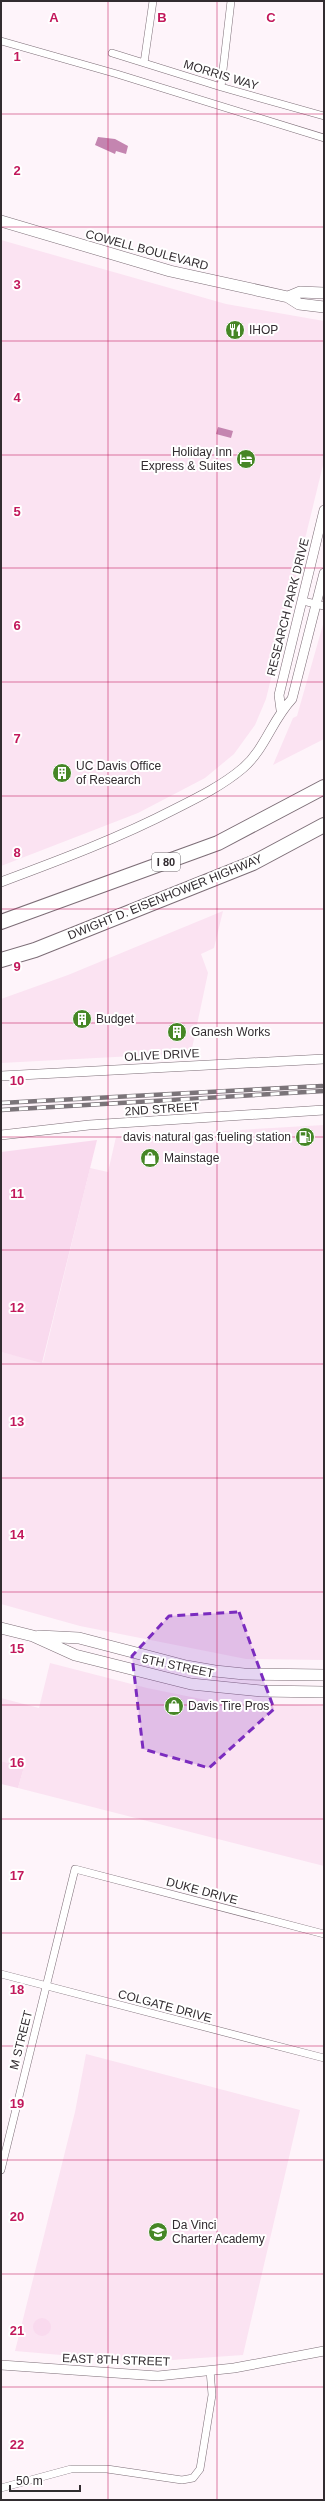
<svg xmlns="http://www.w3.org/2000/svg" width="325" height="2501" font-family="Arial,sans-serif">
	<style>
		.built { fill: #fbe3f2 }
		.green { fill: #f9daee }
		.water { fill: #c485b0 }
		.lines { fill: none; stroke-linecap: round; stroke-linejoin: round }
		.minor-casing { stroke: #7d6e77; stroke-width: 8 }
		.tertiary-casing { stroke: #7d6e77; stroke-width: 10 }
		.secondary-casing { stroke: #7d6e77; stroke-width: 12 }
		.motorway-casing { stroke: #7d6e77; stroke-width: 16 }
		.minor { stroke: #fff; stroke-width: 7 }
		.tertiary { stroke: #fff; stroke-width: 9 }
		.secondary { stroke: #fff; stroke-width: 11 }
		.motorway { stroke: #fff; stroke-width: 14 }
		.rail-casing { stroke: #7b7479; stroke-width: 4.5 }
		.rail { stroke: #fff; stroke-width: 3; stroke-dasharray: 9; stroke-linecap: butt }
		.marked { fill: #7b2cbf; fill-opacity: 0.2; stroke: #7b2cbf; stroke-width: 3; stroke-dasharray: 8 5; stroke-linejoin: round }
		.grid { fill: none; stroke: #c2185b; stroke-width: 1; stroke-opacity: 0.55 }
		.labels { text-anchor: middle; dominant-baseline: central; stroke-width: 4; stroke-linejoin: round; paint-order: stroke }
		.shield { fill: #fff; stroke: #706b6e; stroke-width: 1 }
		.shield-label { font-size: 11px; font-weight: bold; fill: #322c30 }
		.street-label { font-size: 12px; fill: #322c30; stroke: #fff }
		.poi-label { font-size: 12px; fill: #322c30; stroke: #fff; text-anchor: start }
		.grid-label { font-size: 13px; text-anchor: middle; font-weight: bold; fill: #c2185b; stroke: #fff; stroke-width: 4; stroke-linejoin: round; paint-order: stroke }
	</style>
	<rect width="100%" height="100%" fill="#fef4fa"/>
	<path class="built" d="M1 240 226 304 324 321V461L266 699 255 725 234 754 205 778 138 813 1 866Z
		M324 621V739L273 765 293 718 297 716Z
		M223 911 214 948 201 954 208 973 191 1053 1 1063V999L68 975Z
		M324 1125V1660L246 1659 80 1626 1 1604V1352L43 1362 90 1168 108 1172 116 1137Z
		M50 1663 147 1688 216 1702 324 1706V1866L18 1788 24 1767 1 1761V1698L39 1708Z
		M86 2054 300 2110 243 2355 143 2362 15 2351 75 2112Z"/>
	<path class="green" d="M97 1140 42 1363 1 1352V1152Z
		M1 1761 24 1767 18 1788 1 1784Z
		M33 2327a9 9 0 1 1 18 0a9 9 0 1 1-18 0Z"/>
	<path class="water" d="M98 137 115 139 128 146 126 154 116 151 115 154 95 145Z
		M218 427 233 431 231 438 216 434Z"/>
	<g class="lines">
		<g class="minor-casing">
			<path id="minor" d="M1 41 117 74 324 138
				M112 53 221 87 324 116
				M144 63 153 1
				M221 87 231 1
				M303 601 324 606
				M1 1974 324 2058
				M1 2170 75 1869 324 1934
				M1 2488 71 2469H107L182 2480 193 2478 200 2469 212 2395 210 2370"/>
		</g>
		<g class="tertiary-casing">
			<path id="tertiary" d="M281 710 279 695 324 510
				M1 882C60 860 119 838 175 809 199 797 223 785 243 768 265 749 272 720 292 699L324 573
				M1 1076 324 1059
				M1 1135 89 1125 324 1110
				M1 2365 158 2376 234 2368 324 2351"/>
		</g>
		<g class="secondary-casing">
			<path id="secondary" d="M1 221 170 271 288 297 299 304 324 307
				M288 297 300 292 324 293
				M1 1628 33 1636 75 1655 191 1684 261 1691 324 1692
				M39 1636 79 1638 186 1666 215 1671 244 1674 324 1675"/>
		</g>
		<g class="motorway-casing">
			<path id="motorway" d="M1 922 218 843 324 787
				M1 960 35 950 253 863 324 825"/>
		</g>
		<use href="#minor" class="minor"/>
		<use href="#tertiary" class="tertiary"/>
		<use href="#secondary" class="secondary"/>
		<use href="#motorway" class="motorway"/>
		<g class="rail-casing">
			<path id="rail" d="M1 1103 322 1086
				M1 1110 324 1091"/>
		</g>
		<use href="#rail" class="rail"/>
	</g>
	<path class="marked" d="M239 1612 274 1709 209 1768 143 1749 132 1656 169 1616Z"/>
	<path class="grid" d="M108 1V2500M217 1V2500M1 114H324M1 227H324M1 341H324M1 455H324M1 568H324M1 682H324M1 796H324M1 909H324M1 1023H324M1 1137H324M1 1250H324M1 1364H324M1 1478H324M1 1592H324M1 1705H324M1 1819H324M1 1933H324M1 2046H324M1 2160H324M1 2274H324M1 2387H324"/>
	<defs>
		<g id="restaurant-disc" transform="scale(1)"><circle r="9.5" fill="#468626" stroke="#fff"/><path d="M-5-6h1v4h1v-4h1v4h1v-4h1v5L-1.5 .5V6h-2V.5L-5-1ZM5-6V6H3V1.5H1.5Q1.5-4 5-6Z" fill="#fff"/></g>
		<g id="hotel-disc" transform="scale(1)"><circle r="9.5" fill="#468626" stroke="#fff"/><path d="M-6-4.5h1.5V1H6V5H4.5V3h-9V5H-6ZM-4 0a1.8 1.8 0 1 1 3.6 0ZM.5 0V-2.5h3Q6-2.5 6 0Z" fill="#fff"/></g>
		<g id="building-disc" transform="scale(1)"><circle r="9.5" fill="#468626" stroke="#fff"/><path d="M-4-6H4V6H1V3H-1V6H-4ZM-2.5-4.3h1.7v1.8h-1.7ZM.8-4.3h1.7v1.8H.8ZM-2.5-1h1.7V.8h-1.7ZM.8-1h1.7V.8H.8Z" fill="#fff"/></g>
		<g id="fuel-disc" transform="scale(1)"><circle r="9.5" fill="#468626" stroke="#fff"/><path d="M-5.5-6h7V0h2V4h1.3V-2.5L3-4.5l.8-.8L6-3V5H2.5V1h-1V6h-7ZM-4.2-4.7v3.2H.2V-4.7Z" fill="#fff"/></g>
		<g id="shop-disc" transform="scale(1)"><circle r="9.5" fill="#468626" stroke="#fff"/><path d="M-5-2.5h2.3a2.7 3.5 0 0 1 5.4 0H5L5.5 6h-11ZM-1.5-2.5h3a1.5 2.3 0 0 0-3 0Z" fill="#fff"/></g>
		<g id="school-disc" transform="scale(1)"><circle r="9.5" fill="#468626" stroke="#fff"/><path d="M0-5L7-2L0 1L-7-2ZM-4 1L0 2.5L4 1V4Q0 6-4 4Z" fill="#fff"/></g>
	</defs>
	<g fill-rule="evenodd">
		<use href="#restaurant-disc" x="235" y="330"/>
		<use href="#hotel-disc" x="246" y="459"/>
		<use href="#building-disc" x="62" y="773"/>
		<use href="#building-disc" x="82" y="1019"/>
		<use href="#building-disc" x="177" y="1032"/>
		<use href="#fuel-disc" x="305" y="1137"/>
		<use href="#shop-disc" x="150" y="1158"/>
		<use href="#shop-disc" x="174" y="1706"/>
		<use href="#school-disc" x="158" y="2232"/>
	</g>
	<g class="labels">
		<rect class="shield" x="152" y="853" width="28" height="18" rx="3"/>
		<g class="shield-label">
			<text x="166" y="862">I 80</text>
		</g>
		<g class="street-label">
			<text transform="translate(221 75) rotate(17)">MORRIS WAY</text>
			<text transform="translate(147 250) rotate(15)">COWELL BOULEVARD</text>
			<text transform="translate(288 607) rotate(-76)">RESEARCH PARK DRIVE</text>
			<text transform="translate(165 897) rotate(-22)">DWIGHT D. EISENHOWER HIGHWAY</text>
			<text transform="translate(162 1055) rotate(-3)">OLIVE DRIVE</text>
			<text transform="translate(162 1109) rotate(-4)">2ND STREET</text>
			<text transform="translate(178 1666) rotate(12)">5TH STREET</text>
			<text transform="translate(202 1891) rotate(15)">DUKE DRIVE</text>
			<text transform="translate(165 2006) rotate(15)">COLGATE DRIVE</text>
			<text transform="translate(21 2040) rotate(-76)">M STREET</text>
			<text transform="translate(116 2360) rotate(2)">EAST 8TH STREET</text>
		</g>
		<g class="poi-label">
			<text x="249" y="330">IHOP</text>
			<text x="232" y="452" text-anchor="end">Holiday Inn<tspan x="232" dy="14">Express &amp; Suites</tspan></text>
			<text x="76" y="766">UC Davis Office<tspan x="76" dy="14">of Research</tspan></text>
			<text x="96" y="1019">Budget</text>
			<text x="191" y="1032">Ganesh Works</text>
			<text x="291" y="1137" text-anchor="end">davis natural gas fueling station</text>
			<text x="164" y="1158">Mainstage</text>
			<text x="188" y="1706">Davis Tire Pros</text>
			<text x="172" y="2225">Da Vinci<tspan x="172" dy="14">Charter Academy</tspan></text>
		</g>
	</g>
	<g class="grid-label">
		<text x="54" y="22">A</text>
		<text x="162" y="22">B</text>
		<text x="271" y="22">C</text>
		<text x="17" y="61">1</text>
		<text x="17" y="175">2</text>
		<text x="17" y="289">3</text>
		<text x="17" y="402">4</text>
		<text x="17" y="516">5</text>
		<text x="17" y="630">6</text>
		<text x="17" y="743">7</text>
		<text x="17" y="857">8</text>
		<text x="17" y="971">9</text>
		<text x="17" y="1085">10</text>
		<text x="17" y="1198">11</text>
		<text x="17" y="1312">12</text>
		<text x="17" y="1426">13</text>
		<text x="17" y="1539">14</text>
		<text x="17" y="1653">15</text>
		<text x="17" y="1767">16</text>
		<text x="17" y="1880">17</text>
		<text x="17" y="1994">18</text>
		<text x="17" y="2108">19</text>
		<text x="17" y="2221">20</text>
		<text x="17" y="2335">21</text>
		<text x="17" y="2449">22</text>
	</g>
	<rect width="325" height="2501" fill="none" stroke="#322c30" stroke-width="4"/>
	<path d="M10 2485v6h70v-6" fill="none" stroke="#322c30" stroke-width="2"/>
	<text x="16" y="2485" font-size="12" fill="#322c30" stroke="#ffffff" stroke-width="3" paint-order="stroke">50 m</text>
</svg>
